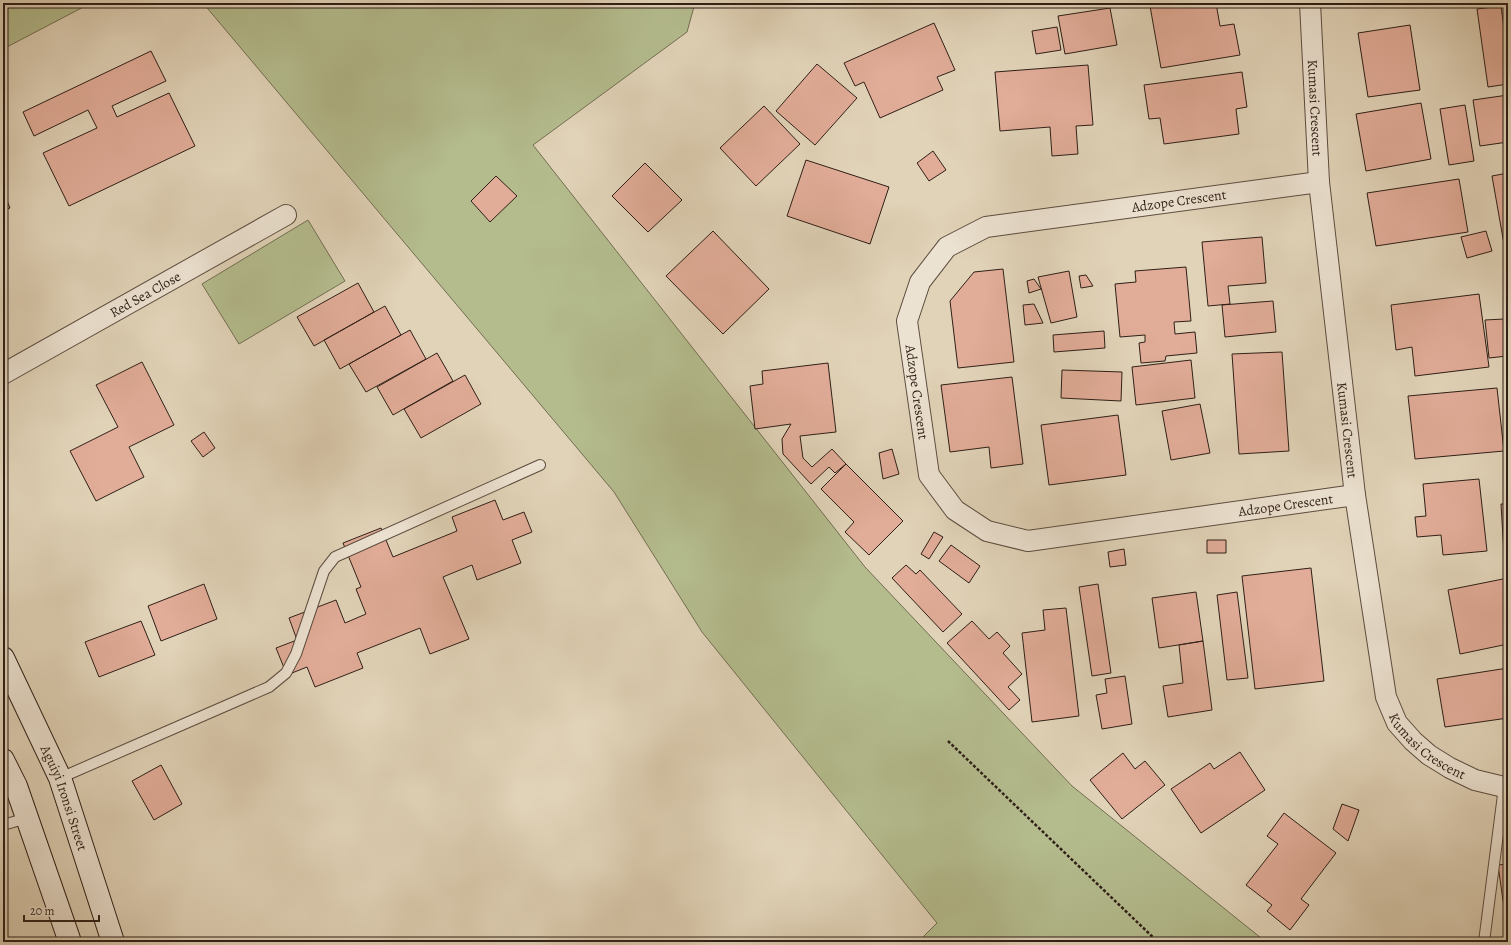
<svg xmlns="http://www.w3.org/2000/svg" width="1511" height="945" font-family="Alegreya,serif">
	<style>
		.green { fill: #b4bc8e; stroke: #726e52 }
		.building { fill: #e1ac98; stroke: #2f1f17 }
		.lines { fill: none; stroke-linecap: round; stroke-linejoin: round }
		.service-casing { stroke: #5c4c3f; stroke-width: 12 }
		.minor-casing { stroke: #5c4c3f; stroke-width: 22 }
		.secondary-casing { stroke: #2f1f17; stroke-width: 24 }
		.path { stroke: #2f1f17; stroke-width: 2.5; stroke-dasharray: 3 2; stroke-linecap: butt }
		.service { stroke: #ece2d1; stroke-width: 10 }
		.minor { stroke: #ece2d1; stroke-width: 20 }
		.secondary { stroke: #ece2d1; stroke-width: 22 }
		.labels { text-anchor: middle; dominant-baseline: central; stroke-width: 3; stroke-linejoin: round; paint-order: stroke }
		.street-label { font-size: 14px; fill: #2f1f17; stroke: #ece2d1 }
	</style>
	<rect width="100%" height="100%" fill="#e1d3b8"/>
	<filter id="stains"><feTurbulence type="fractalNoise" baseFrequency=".005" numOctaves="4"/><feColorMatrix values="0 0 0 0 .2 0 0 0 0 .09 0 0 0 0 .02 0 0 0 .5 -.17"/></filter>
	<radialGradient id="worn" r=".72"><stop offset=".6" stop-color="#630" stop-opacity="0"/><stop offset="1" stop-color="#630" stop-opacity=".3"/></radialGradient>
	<path class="green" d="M3 3H91L3 49Z
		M203 3H695L687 32 533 145 865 567 1072 786 1266 942H923L922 938 937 923 702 632 614 492Z
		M308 220 345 281 239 344 202 284Z"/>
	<path class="building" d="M1167 3H1216L1220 26 1234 24 1240 55 1161 68 1150 6Z
		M1347 3H1364L1348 6Z
		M1501 6 1508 58V84L1488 87 1477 9Z
		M1110 8 1117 45 1065 54 1058 16Z
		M1508 11V42L1503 12Z
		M934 23 955 70 937 77 943 90 880 118 864 82 855 86 844 63Z
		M1410 25 1420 90 1368 97 1358 33Z
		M1057 27 1061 50 1036 54 1032 31Z
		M151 51 166 81 112 106 117 117 169 93 195 146 69 206 43 153 97 128 88 110 34 136 23 112Z
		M817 64 857 98 815 145 776 111Z
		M1088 65 1093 125 1076 126 1078 154 1052 156 1050 127 1000 131 995 72Z
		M1242 72 1247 107 1236 109 1239 134 1164 144 1160 118 1149 119 1144 85Z
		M1508 95V142L1480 146 1473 100Z
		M1421 103 1431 159 1366 171 1356 114Z
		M1465 105 1474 161 1449 165 1440 109Z
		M764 106 800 144 756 186 720 148Z
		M933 151 946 170 929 181 917 163Z
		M806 160 889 187 870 244 787 216Z
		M645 163 682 200 648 232 612 196Z
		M1508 173V250H1505L1492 176Z
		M496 176 517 196 490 222 471 201Z
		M1459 179 1468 232 1376 246 1367 193Z
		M3 191 10 208 3 211Z
		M713 231 769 289 723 334 666 276Z
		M1486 231 1492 251 1467 258 1461 237Z
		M1262 237 1266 283 1228 286 1230 304 1208 306 1202 242Z
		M1186 267 1191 321 1174 322 1175 334 1195 332 1197 353 1166 356 1165 361 1141 363 1139 343 1145 342V335L1120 337 1115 284 1136 282 1135 271Z
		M1003 269 1014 362 958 368 950 301 974 272Z
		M1069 271 1077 317 1051 323 1038 277Z
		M1086 275 1093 286 1081 288 1079 276Z
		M1034 279 1041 289 1029 293 1027 281Z
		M358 283 374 312 314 346 297 317Z
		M1479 294 1489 367 1415 376 1412 347 1396 350 1391 305Z
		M1273 301 1276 332 1225 337 1222 305Z
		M1034 304 1043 323 1025 325 1023 305Z
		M385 306 401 335 340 369 324 340Z
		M1504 319 1507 356 1489 358 1485 320Z
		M410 330 426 359 366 392 349 364Z
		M1104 331 1105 348 1054 352 1053 335Z
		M1282 352 1289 451 1239 454 1232 354Z
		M437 353 453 381 393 415 377 387Z
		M1191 360 1195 398 1136 405 1132 367Z
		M142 362 174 425 129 447 144 477 96 501 70 451 118 427 96 385Z
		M828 363 836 432 800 436 803 458 812 467 832 449 846 464 835 473 829 467 811 484 783 454 782 439 791 424 755 429 750 386 763 384 762 371Z
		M1062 370 1122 372 1121 401 1061 398Z
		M465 375 481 404 421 438 404 409Z
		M1012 377 1023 464 991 468 989 447 950 452 941 385Z
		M1497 388 1504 451 1415 459 1408 396Z
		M1200 404 1210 453 1171 460 1162 411Z
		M1118 415 1126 475 1049 485 1041 425Z
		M204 432 215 448 203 457 191 441Z
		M892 449 899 474 883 479 879 453Z
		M846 464 903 521 869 555 845 532 854 522 821 489Z
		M1479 479 1487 551 1443 555 1441 535 1417 537 1415 517 1426 516 1423 484Z
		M495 500 503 520 524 512 532 532 512 540 521 563 477 580 472 565 443 577 469 639 430 654 420 628 357 653 363 668 315 687 307 667 287 675 276 648 297 640 289 618 336 600 345 623 366 614 356 589 361 587 343 543 381 528 393 557 457 531 452 517Z
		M1501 504H1508V554H1504Z
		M934 532 943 537 929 559 921 554Z
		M1207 540H1226V553H1207Z
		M951 545 980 566 969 583 939 561Z
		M1124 549 1126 565 1110 567 1108 552Z
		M906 565 916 574 920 570 962 614 943 632 892 578Z
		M1311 568 1324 681 1255 689 1242 576Z
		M1508 578V644L1460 654 1448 590Z
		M204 584 217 619 161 641 148 606Z
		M1098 584 1111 673 1092 676 1079 587Z
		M1196 592 1203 641 1159 648 1152 598Z
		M1237 592 1248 678 1227 680 1217 595Z
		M1066 608 1079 716 1032 722 1022 633 1045 630 1043 610Z
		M141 621 155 655 99 677 85 642Z
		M972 621 989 639 997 632 1010 646 1003 653 1022 674 1008 687 1020 700 1009 710 947 643Z
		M1203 641 1212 710 1168 717 1163 686 1183 683 1179 645Z
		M1508 668V718L1445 727 1437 679Z
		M1125 676 1132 724 1102 729 1096 695 1107 693 1105 679Z
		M1240 752 1265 790 1201 833 1171 789 1210 763 1214 769Z
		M1123 753 1135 769 1145 761 1165 785 1122 819 1090 780Z
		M161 765 182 804 154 820 132 781Z
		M1342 804 1359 810 1348 841 1333 829Z
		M1284 813 1336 853 1301 899 1309 905 1290 930 1267 911 1272 905 1246 885 1278 844 1267 836Z
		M1508 864V936L1498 865Z"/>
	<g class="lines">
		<g class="service-casing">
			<path id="service" d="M60 778 269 687 286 673 296 654 324 571 335 557 540 465
				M3 825 27 818
				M1484 942 1504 787"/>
		</g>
		<g class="minor-casing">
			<g id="minor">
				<path id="s1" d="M1310 3 1319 182 1355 495 1386 697 1397 723 1413 741 1429 755 1450 768 1475 780 1504 787 1508 786"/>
				<path id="s2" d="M1319 182 986 227 947 247 920 282 907 321 929 475 955 510 987 531 1028 541 1355 495"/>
				<path id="s3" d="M3 374 286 215"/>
			</g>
		</g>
		<g class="secondary-casing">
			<g id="secondary">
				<path id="s4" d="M3 658 60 778 113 942"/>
				<path d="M3 760 16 786 70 942"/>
			</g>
		</g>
		<path class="path" d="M3 12 12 3
			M948 741 1158 942"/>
		<use href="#service" class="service"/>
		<use href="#minor" class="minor"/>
		<use href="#secondary" class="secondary"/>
	</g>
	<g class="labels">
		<g class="street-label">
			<text stroke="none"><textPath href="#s1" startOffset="105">Kumasi Crescent</textPath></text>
			<text transform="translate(1179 201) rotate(-8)">Adzope Crescent</text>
			<text stroke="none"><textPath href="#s3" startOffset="163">Red Sea Close</textPath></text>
			<text stroke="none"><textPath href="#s2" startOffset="537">Adzope Crescent</textPath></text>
			<text stroke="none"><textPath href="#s1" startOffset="429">Kumasi Crescent</textPath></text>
			<text stroke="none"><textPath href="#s2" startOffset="1005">Adzope Crescent</textPath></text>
			<text stroke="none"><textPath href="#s1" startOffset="765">Kumasi Crescent</textPath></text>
			<text stroke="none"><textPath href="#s4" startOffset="153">Aguiyi Ironsi Street</textPath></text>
		</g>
	</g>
	<rect width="1511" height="945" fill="none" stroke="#e1d3b8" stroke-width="16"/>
	<rect x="4" y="4" width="1503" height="937" fill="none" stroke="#2f1f17" stroke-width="2"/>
	<rect x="8" y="8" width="1495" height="929" fill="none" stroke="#2f1f17"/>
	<path d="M24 915v6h75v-6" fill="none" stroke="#2f1f17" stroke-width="2"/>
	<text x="30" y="915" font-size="12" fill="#2f1f17" stroke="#ece2d1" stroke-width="3" paint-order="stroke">20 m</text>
	<rect width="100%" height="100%" filter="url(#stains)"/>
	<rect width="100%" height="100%" fill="url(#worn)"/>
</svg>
